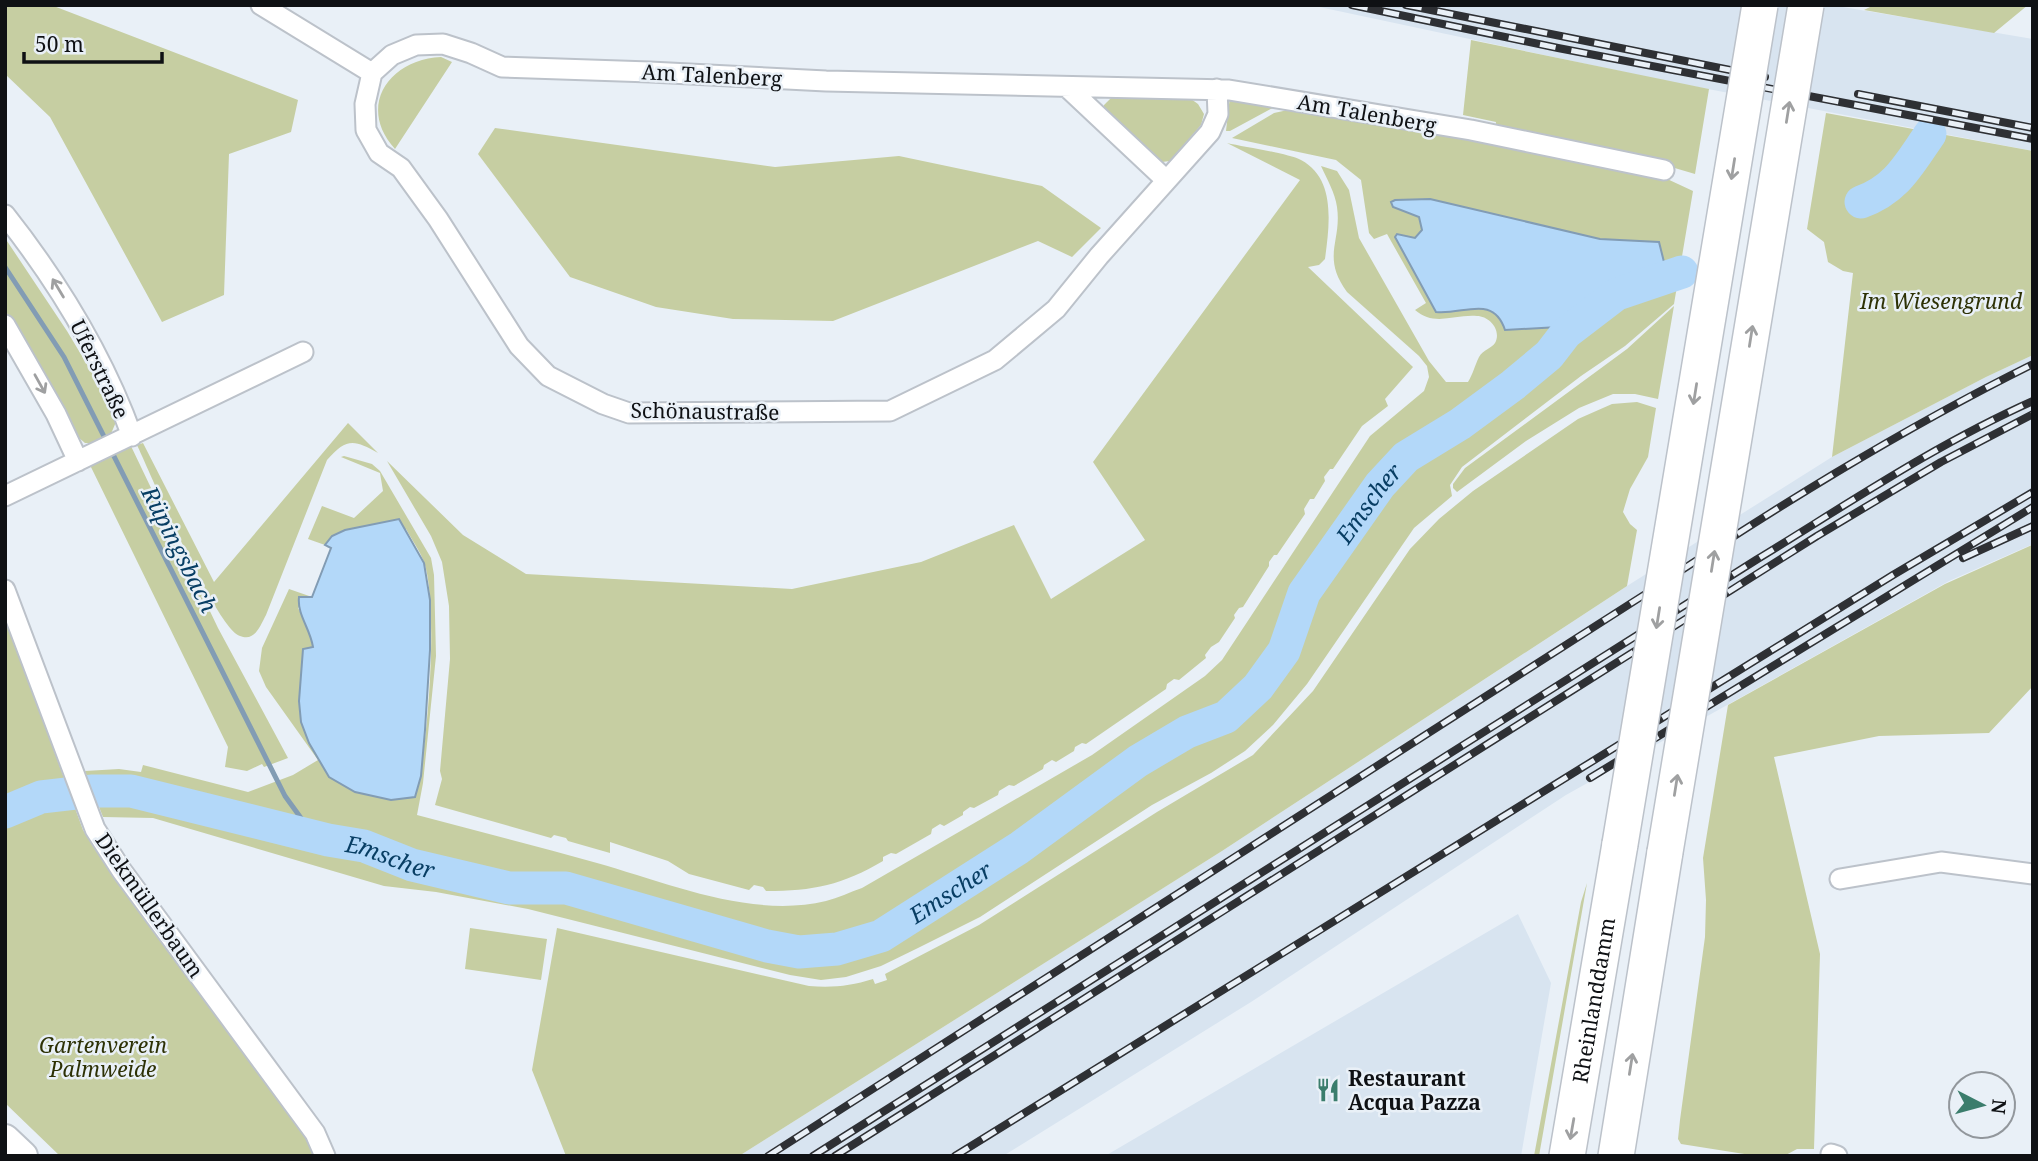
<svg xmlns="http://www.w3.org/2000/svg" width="2038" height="1161" font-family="'Noto Serif',serif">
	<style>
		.built { fill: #d8e4f0 }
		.green { fill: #c6cea2 }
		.water { fill: #b3d8f9; stroke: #829cb4; stroke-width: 2 }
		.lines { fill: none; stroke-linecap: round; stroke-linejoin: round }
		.stream { stroke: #829cb4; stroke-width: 5 }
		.river { stroke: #b3d8f9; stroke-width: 33 }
		.street-casing { stroke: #bcc2ca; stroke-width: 23 }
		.secondary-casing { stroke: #bcc2ca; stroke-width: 32 }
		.highway-casing { stroke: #bcc2ca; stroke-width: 38 }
		.street { stroke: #fff; stroke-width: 19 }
		.secondary { stroke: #fff; stroke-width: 28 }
		.highway { stroke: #fff; stroke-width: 35 }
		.rail-casing { stroke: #2e3034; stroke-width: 8 }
		.rail { stroke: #e9f0f7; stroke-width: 5; stroke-dasharray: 16; stroke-linecap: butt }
		.highway-bridge-casing { stroke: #bcc2ca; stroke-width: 38; stroke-linecap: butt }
		.highway-bridge { stroke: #fff; stroke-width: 35 }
		.oneway { stroke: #9fa0a1 }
		.labels { text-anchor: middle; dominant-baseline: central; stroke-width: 5; stroke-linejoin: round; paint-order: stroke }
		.street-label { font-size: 21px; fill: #0f1114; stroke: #e9f0f7 }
		.park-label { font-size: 21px; font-style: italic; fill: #2d3105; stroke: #e9f0f7 }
		.poi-label { font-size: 21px; font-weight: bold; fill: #0f1114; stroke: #e9f0f7; text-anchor: start }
		.water-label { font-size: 23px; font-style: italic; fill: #083e64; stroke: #e9f0f7 }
	</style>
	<rect width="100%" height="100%" fill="#e9f0f7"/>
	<path class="built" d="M1310 5H1831L2033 39V151L1666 81Z
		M2033 355V544L1949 581 1566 795 1251 1002 1003 1156H739L1222 851 1627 586 1832 457 1986 377Z
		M1518 914 1551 983 1521 1156H1105Z"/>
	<path class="green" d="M5 5H51L298 100 291 132 229 154 224 295 162 322 50 117 5 74Z
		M1874 5H2028L1994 33 1864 10Z
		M1471 40 1709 89 1695 174 1651 161 1495 131 1496 122 1463 115Z
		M441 57 452 62 395 149C356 106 390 59 441 57Z
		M1230 96 1280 104 1230 131H1226Z
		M1111 98 1191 99 1198 104 1204 114 1201 125 1170 161 1162 162 1104 110V105Z
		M1297 108 1650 171 1693 191 1674 304 1625 346 1581 376 1462 467 1450 485 1452 496 1414 528 1307 684 1273 725 1245 751 1211 773 1152 805 980 917 918 948 881 966 846 977 821 980 790 975 528 909 436 892 384 886 153 818 103 817 85 771 119 769 141 772 143 765 248 792 293 775 318 760 266 687 259 671 262 648 289 589 312 597 298 608C302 616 308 624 311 632 317 652 299 679 299 701 299 731 315 753 329 776L415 797C428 753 439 604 424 562 420 551 412 540 406 529L332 536 325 545 308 539 322 506 354 518 383 491 380 473 341 457 344 456 372 464 380 471 431 558 434 575 436 656 423 783 417 815C477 831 537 846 597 863 668 883 752 919 826 901 838 898 850 892 862 888L1092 755 1205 676 1222 660 1370 436 1424 391 1429 377 1427 366 1419 356 1347 292C1321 256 1342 242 1337 207 1335 193 1327 179 1321 166L1337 171 1349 190 1359 238 1429 361 1446 382H1468C1473 374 1475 365 1479 357 1483 350 1492 348 1495 343 1502 330 1489 316 1477 316 1455 314 1434 327 1415 310L1426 303 1387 234 1374 239 1369 233 1361 180 1336 160 1232 138 1274 113Z
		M1826 113 2033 151V355L1986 377 1832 457 1853 273 1843 271 1828 262 1824 242 1807 229Z
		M495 128 775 167 899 156 1042 186 1101 228 1072 257 1038 241 833 321 733 319 656 307 570 277 478 154Z
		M1227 143C1244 147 1287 153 1301 160 1337 179 1329 227 1325 259L1319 265 1308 267 1413 367 1385 399 1388 406 1362 426 1333 469H1330L1324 477 1325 481 1314 499H1310L1304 509 1305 514 1277 555H1274L1269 562V566L1243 607 1239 608 1234 615 1235 618 1219 642 1211 647 1205 655 1206 658 1179 680 1174 679 1167 684 1166 689 1086 744 1082 743 1075 747 1074 751 1056 762 1052 760 1044 765 1043 769 1014 786 1009 785 999 791 998 795 974 808 970 807 963 812V815L944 826 940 824 932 829 931 834 896 854 891 853 883 857V861C842 885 814 891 766 891L763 887 754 885 749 890 689 874 668 861 610 842V853L568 841 566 838 554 835 551 838 435 805 442 779 440 771 450 659 449 606 442 562 431 536 387 461 463 535 526 574 792 589 921 562 1014 525 1051 599 1145 540 1093 462 1300 180Z
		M5 238 67 331 113 408 116 422 110 436 93 443H85L72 432 51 386 5 310Z
		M1674 306 1658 399 1635 394H1613L1579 408 1526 441 1457 492 1453 488V484L1465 468 1627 349Z
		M1637 402 1656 408 1648 457 1630 489 1623 512 1630 524 1637 530 1627 586 1222 851 739 1156H566L532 1070 557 928 809 986C832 988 851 986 873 979L875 984 887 980 885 974 979 925 1157 812 1253 755 1313 691 1410 549 1439 519 1473 491 1578 419 1612 404Z
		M348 423 378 453C354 439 346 438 327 460L266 615C260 626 255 642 240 636 216 628 151 475 137 445L143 443 214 582Z
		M130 444 218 628 288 758 264 767 262 764 247 771 225 767 228 747 89 463Z
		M2032 545 2033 686 1989 733 1879 736 1774 757 1820 954 1814 1149H1797L1784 1156H1757L1681 1144 1678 1139 1680 1120 1705 937 1706 900 1703 858 1728 705 1945 584Z
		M5 617 83 830 101 858 301 1128 315 1156H60L5 1103Z
		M1587 883 1539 1156H1534L1581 902Z
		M470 928 547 939 541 980 465 969Z"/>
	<path class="water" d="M1430 199 1600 239 1659 242 1665 266 1616 281 1568 315 1559 327 1505 330C1493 294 1464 315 1436 312L1395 237 1397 234 1415 238 1422 230 1419 217 1393 207 1391 202 1395 200Z
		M399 519 424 563 430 600V650L425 730 421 776 415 797 391 800 355 792 329 777 309 743 301 722 299 701 303 649 313 647C310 628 297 615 299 597H312L331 548 325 545 332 536 345 530Z"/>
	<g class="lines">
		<path class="stream" d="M5 267 64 357 285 796 306 825 328 840"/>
		<g class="river">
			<path d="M1861 202C1897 189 1909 164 1930 134"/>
			<path id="s1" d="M5 812 41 797 93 791H131L328 840 364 846 412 865 509 888H566L767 946 799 952 837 949 881 936 1019 848 1138 761 1187 732 1226 717 1258 687 1284 651 1304 593 1380 485 1406 457 1460 424 1513 385 1549 355 1566 333 1617 294 1682 272"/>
		</g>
		<g class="street-casing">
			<path id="street" d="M261 5 372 73
				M372 73 392 55 416 45 443 44 471 53 502 67 650 72 826 81 1229 90 1471 130 1664 170
				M372 73 365 104 366 130 379 153 401 168 438 219 519 346 548 376 603 404 629 413 890 411 995 360 1056 309 1099 256 1210 132 1218 114 1217 89
				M1067 87 1166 180
				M5 215C58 282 103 356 132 436
				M5 325 56 414 78 461
				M5 496 303 352
				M5 590 95 829 122 871 315 1133 325 1156
				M1840 879 1941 862 2033 874
				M1831 1154 1837 1156"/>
		</g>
		<g class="secondary-casing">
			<path id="secondary" d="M5 1139 23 1156"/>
		</g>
		<g class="highway-casing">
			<g id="highway">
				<path id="s2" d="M1567 1156 1620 844"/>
				<path d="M1616 1156 1665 852"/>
			</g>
		</g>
		<use href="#street" class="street"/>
		<use href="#secondary" class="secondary"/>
		<use href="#highway" class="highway"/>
		<g class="rail-casing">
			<path id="rail" d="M1352 5 1558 48 2033 139
				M1406 5 1765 77
				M1858 94 2033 128
				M1963 558 2033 526
				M1590 778 2033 507
				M768 1156 1647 593C1772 510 1898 431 2033 364
				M813 1156 1756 560C1846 505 1936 444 2033 401
				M835 1156 1817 536 1941 462 2033 414
				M955 1156 1893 575 2033 492"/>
		</g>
		<use href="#rail" class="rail"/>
		<g class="highway-bridge-casing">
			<path id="highway-bridge" d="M1620 844 1760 5
				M1665 852 1806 5"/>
		</g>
		<use href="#highway-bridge" class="highway-bridge"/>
	</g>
	<defs><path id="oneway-shaft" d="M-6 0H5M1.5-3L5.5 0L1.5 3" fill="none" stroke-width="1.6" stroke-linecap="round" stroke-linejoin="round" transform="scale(1.75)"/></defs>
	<g class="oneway">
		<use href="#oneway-shaft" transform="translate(1788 112) rotate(-81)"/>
		<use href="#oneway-shaft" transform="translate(1733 169) rotate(99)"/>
		<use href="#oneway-shaft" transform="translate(58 288) rotate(-121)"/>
		<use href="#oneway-shaft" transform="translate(1751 336) rotate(-81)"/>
		<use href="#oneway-shaft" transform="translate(40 384) rotate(61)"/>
		<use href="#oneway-shaft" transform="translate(1695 394) rotate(99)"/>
		<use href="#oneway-shaft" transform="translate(1713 561) rotate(-81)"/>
		<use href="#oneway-shaft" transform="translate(1658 618) rotate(99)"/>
		<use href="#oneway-shaft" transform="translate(1676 785) rotate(-81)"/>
		<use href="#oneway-shaft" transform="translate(1631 1064) rotate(-81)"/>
		<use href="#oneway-shaft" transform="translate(1572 1129) rotate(100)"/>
	</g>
	<defs>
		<g id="restaurant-bare" transform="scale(1.89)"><path d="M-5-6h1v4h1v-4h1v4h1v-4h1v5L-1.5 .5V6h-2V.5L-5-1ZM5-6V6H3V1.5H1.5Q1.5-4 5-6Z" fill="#3b7d6c" stroke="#e9f0f7" stroke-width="2.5" paint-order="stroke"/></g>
	</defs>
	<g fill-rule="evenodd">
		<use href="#restaurant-bare" x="1328" y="1090"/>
	</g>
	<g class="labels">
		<g class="street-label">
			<text transform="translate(712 75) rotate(3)">Am Talenberg</text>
			<text transform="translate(1367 113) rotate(10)">Am Talenberg</text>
			<text transform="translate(100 369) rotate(64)">Uferstraße</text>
			<text transform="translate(705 411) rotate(1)">Schönaustraße</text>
			<text transform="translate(150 905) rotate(55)">Diekmüllerbaum</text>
			<text stroke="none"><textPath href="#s2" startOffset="158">Rheinlanddamm</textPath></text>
		</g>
		<g class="park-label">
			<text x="1941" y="301">Im Wiesengrund</text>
			<text x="103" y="1045">Gartenverein<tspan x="103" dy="24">Palmweide</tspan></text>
		</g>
		<g class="poi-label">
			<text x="1348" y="1078">Restaurant<tspan x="1348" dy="24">Acqua Pazza</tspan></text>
		</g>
		<g class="water-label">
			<text stroke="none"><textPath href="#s1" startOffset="1573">Emscher</textPath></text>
			<text transform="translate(180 549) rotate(63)">Rüpingsbach</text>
			<text stroke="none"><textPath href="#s1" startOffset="397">Emscher</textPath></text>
			<text stroke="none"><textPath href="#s1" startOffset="985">Emscher</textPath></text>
		</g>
	</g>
	<rect width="2038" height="1161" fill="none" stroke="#0f1114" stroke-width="14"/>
	<g transform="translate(1982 1105) rotate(96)"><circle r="33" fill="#e9f0f7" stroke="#92979c" stroke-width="2"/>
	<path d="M0-5L12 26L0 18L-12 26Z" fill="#3b7d6c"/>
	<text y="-10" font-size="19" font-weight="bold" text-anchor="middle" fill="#0f1114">N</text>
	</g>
	<path d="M24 52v10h138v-10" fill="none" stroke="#0f1114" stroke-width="3.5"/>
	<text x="35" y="52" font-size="21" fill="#0f1114" stroke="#e9f0f7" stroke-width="5" paint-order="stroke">50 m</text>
</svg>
